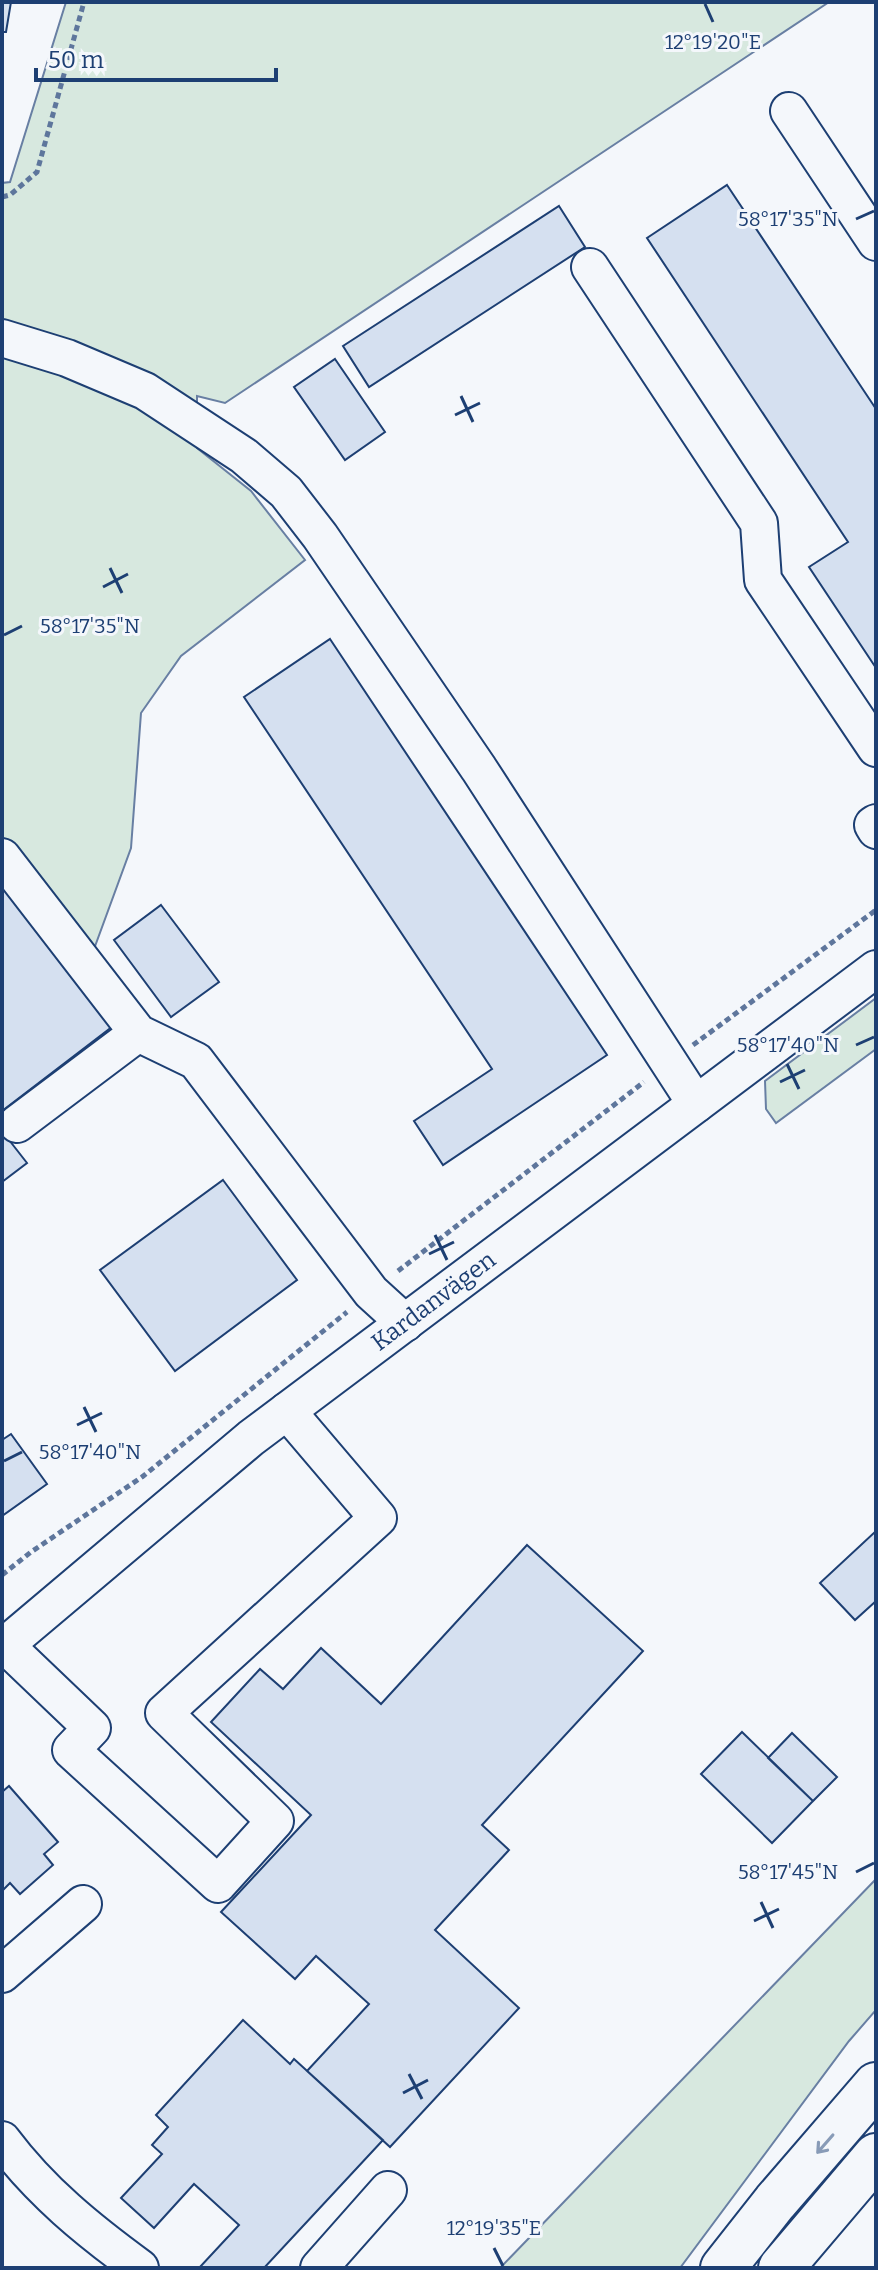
<svg xmlns="http://www.w3.org/2000/svg" width="878" height="2270" font-family="Bitter,serif">
	<style>
		.green { fill: #d7e8df; stroke: #687fa3; stroke-width: 2 }
		.building { fill: #d5e0f0; stroke: #1d3f73; stroke-width: 2 }
		.lines { fill: none; stroke-linecap: round; stroke-linejoin: round }
		.minor-casing { stroke: #1d3f73; stroke-width: 40 }
		.highway-casing { stroke: #1d3f73; stroke-width: 48 }
		.path { stroke: #5e769c; stroke-width: 5; stroke-dasharray: 6 4; stroke-linecap: butt }
		.minor { stroke: #f4f7fb; stroke-width: 36 }
		.highway { stroke: #f4f7fb; stroke-width: 44 }
		.oneway { stroke: #889bb7 }
		.ticks { fill: none; stroke: #1d3f73; stroke-width: 3 }
		.labels { text-anchor: middle; dominant-baseline: central; stroke-width: 6; stroke-linejoin: round; paint-order: stroke }
		.street-label { font-size: 24px; fill: #1d3f73; stroke: #f4f7fb }
		.ticks-label { font-size: 20px; text-anchor: middle; fill: #1d3f73; stroke: #f4f7fb; stroke-width: 6; stroke-linejoin: round; paint-order: stroke }
	</style>
	<rect width="100%" height="100%" fill="#f4f7fb"/>
	<path class="green" d="M66 2H829L225 403 197 396V448L251 491 305 560 181 656 141 713 131 848 94 949 2 839V183L10 182Z
		M876 998V1049L776 1123 766 1109 765 1081Z
		M876 1879V2010L849 2041 680 2268H500Z"/>
	<path class="building" d="M2 2H11L6 32H2Z
		M727 185 876 409V668L809 567 848 542 647 238Z
		M559 206 585 247 369 387 343 346Z
		M335 359 385 432 345 460 294 387Z
		M330 639 607 1055 443 1165 414 1121 492 1069 244 697Z
		M2 884 117 1023 2 1111Z
		M161 905 219 982 171 1017 114 940Z
		M2 1131 27 1163 2 1182Z
		M223 1180 297 1280 175 1371 100 1270Z
		M11 1434 47 1484 2 1516V1440Z
		M876 1531V1601L855 1620 820 1583Z
		M527 1545 643 1651 482 1825 509 1850 435 1930 519 2008 390 2147 307 2071 369 2004 316 1956 295 1979 221 1912 311 1815 211 1722 260 1669 283 1689 321 1648 381 1704Z
		M742 1732 813 1801 772 1843 701 1774Z
		M792 1733 837 1777 813 1801 768 1758Z
		M9 1786 58 1842 44 1854 53 1865 20 1894 10 1883 2 1891V1792Z
		M243 2020 290 2064 294 2059 383 2140 264 2268H199L239 2225 194 2184 154 2228 121 2198 162 2154 152 2145 168 2127 156 2115Z"/>
	<g class="lines">
		<g class="minor-casing">
			<g id="minor">
				<path d="M789 111 876 242"/>
				<path d="M590 267 759 523 763 580 876 748"/>
				<path d="M2 338 67 358 145 391 244 456 286 492 320 536 479 769 696 1104"/>
				<path d="M876 823 873 825 876 830"/>
				<path d="M2 857 138 1033 196 1061 371 1292 405 1323"/>
				<path d="M17 1124 138 1033"/>
				<path d="M2 1642 92 1728 71 1750 218 1884 275 1821 164 1713 378 1518 287 1411"/>
				<path id="s1" d="M2 1648 251 1438 876 969"/>
				<path d="M2 1974 83 1904"/>
				<path d="M2 2140C41 2192 88 2230 140 2268"/>
				<path d="M319 2268 388 2190"/>
			</g>
		</g>
		<g class="highway-casing">
			<path id="highway" d="M723 2268 775 2202 876 2085
				M781 2268 876 2156"/>
		</g>
		<path class="path" d="M2 197 10 195 37 172 84 2
			M693 1045 876 910
			M398 1271 644 1082
			M2 1575 31 1552 142 1477 347 1312"/>
		<use href="#minor" class="minor"/>
		<use href="#highway" class="highway"/>
	</g>
	<defs><path id="oneway-shaft" d="M-6 0H5M1.5-3L5.5 0L1.5 3" fill="none" stroke-width="1.6" stroke-linecap="round" stroke-linejoin="round" transform="scale(2)"/></defs>
	<use class="oneway" href="#oneway-shaft" transform="translate(825 2144) rotate(131)"/>
	<path class="ticks" d="M705 4 713 22M856 219 874 211M461 396 473 422M455 415 480 403M110 568 122 593M103 587 128 574M4 635 22 626M856 1045 874 1037M787 1064 799 1089M780 1082 805 1070M435 1235 447 1260M429 1254 454 1242M84 1407 96 1432M77 1425 102 1413M4 1461 22 1452M856 1872 874 1863M761 1902 773 1928M754 1921 779 1909M409 2074 422 2099M403 2093 428 2080M494 2248 503 2266"/>
	<g class="labels">
		<g class="street-label">
			<text stroke="none"><textPath href="#s1" startOffset="554">Kardanvägen</textPath></text>
		</g>
	</g>
	<g class="ticks-label">
		<text x="713" y="49">12°19'20"E</text>
		<text x="788" y="226">58°17'35"N</text>
		<text x="90" y="633">58°17'35"N</text>
		<text x="788" y="1052">58°17'40"N</text>
		<text x="90" y="1459">58°17'40"N</text>
		<text x="788" y="1879">58°17'45"N</text>
		<text x="494" y="2235">12°19'35"E</text>
	</g>
	<rect width="878" height="2270" fill="none" stroke="#1d3f73" stroke-width="8"/>
	<path d="M36 68v12h240v-12" fill="none" stroke="#1d3f73" stroke-width="4"/>
	<text x="48" y="68" font-size="24" fill="#1d3f73" stroke="#f4f7fb" stroke-width="6" paint-order="stroke">50 m</text>
</svg>
